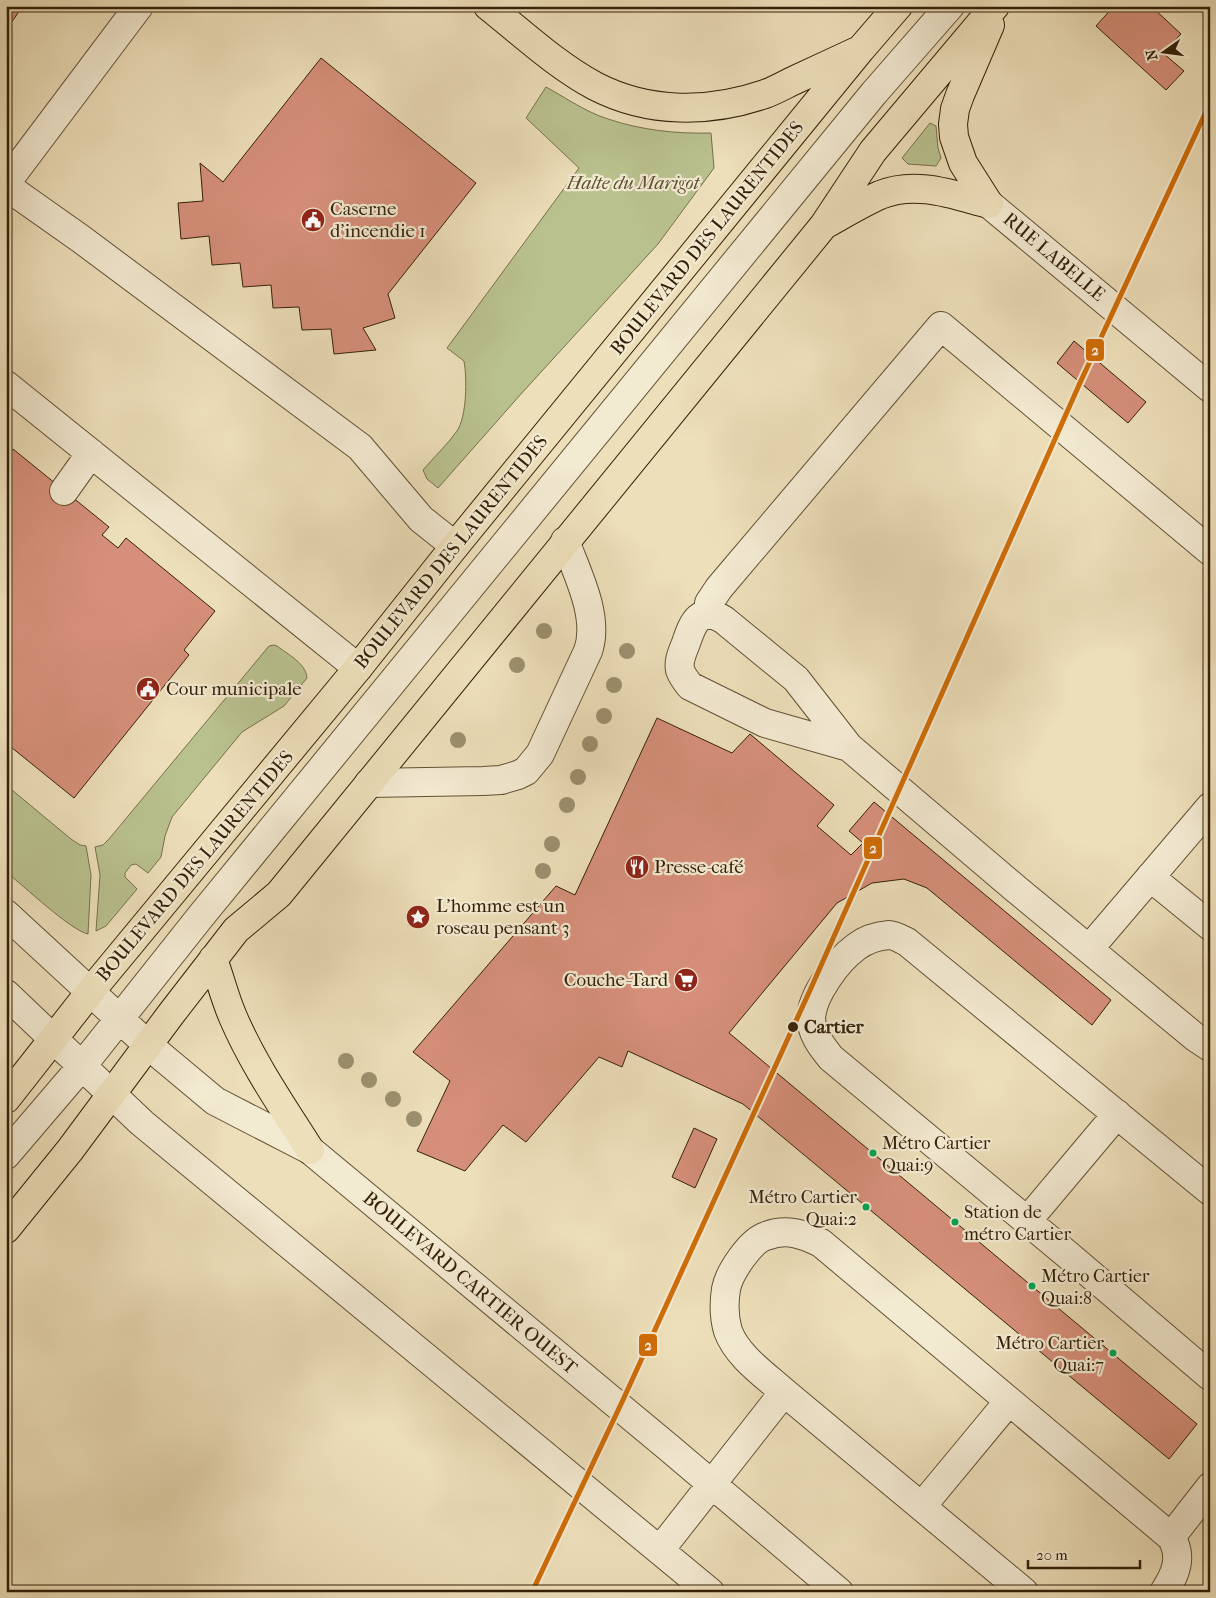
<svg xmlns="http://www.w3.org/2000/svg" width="1216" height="1598" font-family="'IM FELL French Canon',serif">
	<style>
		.green { fill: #b9c18f; stroke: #76704c }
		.building { fill: #d68f7a; stroke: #342008 }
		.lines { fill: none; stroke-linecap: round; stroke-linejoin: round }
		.minor-casing { stroke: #625034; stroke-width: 30 }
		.major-casing { stroke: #342008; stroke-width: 30 }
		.minor { stroke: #f3ead2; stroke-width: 28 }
		.major { stroke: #eddfba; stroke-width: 28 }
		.metro-1-casing { stroke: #f3ead2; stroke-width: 9 }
		.metro-1 { stroke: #d06d07; stroke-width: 5 }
		.tree { fill: #9d906e }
		.stop-dot { fill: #342008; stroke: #f3ead2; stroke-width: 2 }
		.bus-dot { fill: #00a651; stroke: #f3ead2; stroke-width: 2 }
		.labels { text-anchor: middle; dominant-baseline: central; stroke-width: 4.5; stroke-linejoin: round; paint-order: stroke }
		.bus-label { font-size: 18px; fill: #342008; stroke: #f3ead2; text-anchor: start }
		.park-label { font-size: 19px; font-style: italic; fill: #5c5030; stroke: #f3ead2 }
		.poi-label { font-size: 19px; fill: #342008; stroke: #f3ead2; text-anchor: start }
		.street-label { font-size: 19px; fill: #342008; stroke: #f3ead2 }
		.stop-label { font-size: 19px; font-weight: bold; fill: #342008; stroke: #f3ead2; text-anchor: start }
		.line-badge { stroke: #f3ead2; stroke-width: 2 }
		.badge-label { font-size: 14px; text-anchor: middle; font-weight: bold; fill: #fff }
	</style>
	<rect width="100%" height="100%" fill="#eddfba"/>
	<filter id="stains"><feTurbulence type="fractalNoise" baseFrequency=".004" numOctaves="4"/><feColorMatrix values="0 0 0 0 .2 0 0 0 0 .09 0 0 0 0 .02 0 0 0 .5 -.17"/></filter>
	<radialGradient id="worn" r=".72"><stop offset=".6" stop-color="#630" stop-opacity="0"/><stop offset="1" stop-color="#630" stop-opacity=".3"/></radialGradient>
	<path class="green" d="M546 87C566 98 586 112 608 119 641 130 676 134 711 133L714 168 658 244 521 394 438 488 427 479 423 470C434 457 447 445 457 431 467 416 467 378 464 361L447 348 579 168 526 118Z
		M930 123 936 126 938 148 941 158 936 166 908 164 902 158Z
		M274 645 277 646C287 654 306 663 307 678L284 706 242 732 172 817 165 836 161 857 148 873 136 864 131 865 125 873V877L137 889 106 926 96 931 100 875 95 847 103 845 109 839 269 646Z
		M6 785 71 839 80 845 86 846 91 875 88 934C70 930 23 885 6 872Z"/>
	<path class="building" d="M6 6H23L6 30Z
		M1114 6H1151L1181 34 1163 53 1184 71 1166 90 1096 26Z
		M321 58 476 183 388 294 395 318 363 328 376 350 334 354 331 329 302 330 299 307 273 308 271 285 243 287 240 263 212 265 209 236 181 239 178 203 203 201 200 163 223 182Z
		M1074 341 1146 402 1128 423 1057 363Z
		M13 449 109 527 102 535 118 548 126 538 215 611 184 650 189 655 74 798 6 743V458Z
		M657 718 732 753 750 734 834 805 817 826 851 855 863 843 849 831 874 802 1111 1000 1092 1025 927 888 904 879 872 883 837 903 729 1033 1197 1424 1169 1459 743 1104 628 1051 622 1067 599 1057 526 1142 503 1125 465 1171 417 1151 450 1081 413 1052 556 886 575 895Z
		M694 1128 717 1139 695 1188 672 1177Z"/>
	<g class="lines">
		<g class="minor-casing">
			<path id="minor" d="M6 183 139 6
				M6 186 81 239 360 447 421 519 455 546
				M989 204 1210 388
				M6 385 358 668
				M64 491 91 453
				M708 615 709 603 719 588 941 326 1210 551
				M849 747 765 723 690 686C686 681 682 676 680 670 678 660 683 651 686 643 693 622 700 605 724 620L796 679 849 747 1016 889 1195 1037 1210 1047
				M369 783 483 781 501 780 518 775 526 771 540 754 588 651C600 617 577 573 565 541
				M1150 877 1210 926
				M6 914 148 1045 215 1101 310 1150 668 1447 839 1592
				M1089 949 1210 807
				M6 994 142 1123 710 1592
				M6 1155 82 1066 201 916 874 93 950 6
				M1210 1191 907 942C901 939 894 935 889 935 877 936 865 940 856 947 837 961 813 994 811 1017 811 1033 822 1047 831 1058L1068 1255 1210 1376
				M1027 1221 1117 1114
				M922 1506 1009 1401
				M1171 1537 1210 1487
				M660 1550 784 1392
				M1024 1592 784 1392C765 1375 737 1356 728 1331 724 1318 724 1302 726 1289 729 1273 750 1241 766 1236 786 1228 803 1234 821 1243L1171 1537C1183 1556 1176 1574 1164 1592"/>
		</g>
		<g class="major-casing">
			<path id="major" d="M488 6C522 33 556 65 595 86 649 114 710 113 765 94 776 90 786 84 797 79 816 70 836 61 855 52
				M989 204 963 163 954 137 953 124 955 109 960 95 990 25
				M826 224C844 214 862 203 880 195 916 180 954 195 989 204
				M213 959C220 978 225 999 233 1017 253 1064 283 1107 310 1150
				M6 1099 90 992 358 668 455 546 861 49 898 6
				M6 1229 70 1150 171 1014 236 930 279 894 824 225 873 151 995 6"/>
		</g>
		<use href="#minor" class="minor"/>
		<use href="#major" class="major"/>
		<g class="metro-1-casing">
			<path id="metro-1" d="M532 1592 622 1402 811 988 1079 385 1210 103"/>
		</g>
		<use href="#metro-1" class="metro-1"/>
	</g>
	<g class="tree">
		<circle cx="544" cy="631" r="8"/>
		<circle cx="627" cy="651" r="8"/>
		<circle cx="517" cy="665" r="8"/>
		<circle cx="614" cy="685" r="8"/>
		<circle cx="604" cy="716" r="8"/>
		<circle cx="458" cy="740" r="8"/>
		<circle cx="590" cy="744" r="8"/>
		<circle cx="578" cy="777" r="8"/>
		<circle cx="567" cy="805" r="8"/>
		<circle cx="552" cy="844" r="8"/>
		<circle cx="543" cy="871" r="8"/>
		<circle cx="346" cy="1061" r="8"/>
		<circle cx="369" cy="1080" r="8"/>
		<circle cx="393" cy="1099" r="8"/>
		<circle cx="414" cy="1119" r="8"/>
	</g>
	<defs>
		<g id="civic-disc" transform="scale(1.25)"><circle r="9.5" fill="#8f2418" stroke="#f3ead2"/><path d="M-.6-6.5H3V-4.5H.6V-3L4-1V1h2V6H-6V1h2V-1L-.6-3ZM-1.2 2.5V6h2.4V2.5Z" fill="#fff"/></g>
		<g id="restaurant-disc" transform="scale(1.25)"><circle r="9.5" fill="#8f2418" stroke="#f3ead2"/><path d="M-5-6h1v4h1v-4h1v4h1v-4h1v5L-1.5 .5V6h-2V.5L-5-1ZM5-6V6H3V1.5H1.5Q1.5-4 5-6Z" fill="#fff"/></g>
		<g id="sight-disc" transform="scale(1.25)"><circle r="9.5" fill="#8f2418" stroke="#f3ead2"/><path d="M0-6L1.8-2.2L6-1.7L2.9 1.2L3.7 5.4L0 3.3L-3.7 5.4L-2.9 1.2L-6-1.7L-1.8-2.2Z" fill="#fff"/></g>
		<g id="supermarket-disc" transform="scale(1.25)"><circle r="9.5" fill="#8f2418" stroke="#f3ead2"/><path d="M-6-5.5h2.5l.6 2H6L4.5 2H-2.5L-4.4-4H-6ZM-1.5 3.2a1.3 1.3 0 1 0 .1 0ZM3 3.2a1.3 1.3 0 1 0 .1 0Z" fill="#fff"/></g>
	</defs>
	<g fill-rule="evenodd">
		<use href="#civic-disc" x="313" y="220"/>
		<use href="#civic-disc" x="148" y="689"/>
		<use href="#restaurant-disc" x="637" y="867"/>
		<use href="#sight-disc" x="418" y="917"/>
		<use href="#supermarket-disc" x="686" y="980"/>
	</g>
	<circle class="stop-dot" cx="793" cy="1027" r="6"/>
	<g class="bus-dot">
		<circle cx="873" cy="1153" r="4.5"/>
		<circle cx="866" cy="1207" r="4.5"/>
		<circle cx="955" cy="1222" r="4.5"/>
		<circle cx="1032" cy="1286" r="4.5"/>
		<circle cx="1113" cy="1353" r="4.5"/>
	</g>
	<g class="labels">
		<g class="bus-label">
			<text x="882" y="1143">Métro Cartier<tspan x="882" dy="22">Quai:9</tspan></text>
			<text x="857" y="1197" text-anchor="end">Métro Cartier<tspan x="857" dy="22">Quai:2</tspan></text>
			<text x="964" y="1212">Station de<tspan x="964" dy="22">métro Cartier</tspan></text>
			<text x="1041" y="1276">Métro Cartier<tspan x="1041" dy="22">Quai:8</tspan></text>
			<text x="1104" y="1343" text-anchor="end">Métro Cartier<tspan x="1104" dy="22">Quai:7</tspan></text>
		</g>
		<g class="park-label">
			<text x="633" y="183">Halte du Marigot</text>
		</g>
		<g class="poi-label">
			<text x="330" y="209">Caserne<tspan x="330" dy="22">d'incendie 1</tspan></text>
			<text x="166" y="689">Cour municipale</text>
			<text x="654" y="867">Presse-café</text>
			<text x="436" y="906">L'homme est un<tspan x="436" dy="22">roseau pensant 3</tspan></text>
			<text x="668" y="980" text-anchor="end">Couche-Tard</text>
		</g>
		<g class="street-label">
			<text transform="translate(707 238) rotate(-51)">BOULEVARD DES LAURENTIDES</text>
			<text transform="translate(1054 257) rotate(40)">RUE LABELLE</text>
			<text transform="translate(451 552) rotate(-51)">BOULEVARD DES LAURENTIDES</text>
			<text transform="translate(195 866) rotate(-50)">BOULEVARD DES LAURENTIDES</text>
			<text transform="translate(470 1283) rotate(40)">BOULEVARD CARTIER OUEST</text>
		</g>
		<g class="stop-label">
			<text x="804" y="1027">Cartier</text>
		</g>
	</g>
	<g class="line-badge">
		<rect x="1085" y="338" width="20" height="24" rx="5" fill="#d06d07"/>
		<rect x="863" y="836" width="20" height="24" rx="5" fill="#d06d07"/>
		<rect x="638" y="1333" width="20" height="24" rx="5" fill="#d06d07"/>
	</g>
	<g class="badge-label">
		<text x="1095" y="355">2</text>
		<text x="873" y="853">2</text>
		<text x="648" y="1350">2</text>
	</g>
	<rect width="1216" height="1598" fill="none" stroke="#eddfba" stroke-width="25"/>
	<rect x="8" y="8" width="1201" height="1583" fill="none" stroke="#342008" stroke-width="2.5"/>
	<rect x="12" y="12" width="1191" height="1573" fill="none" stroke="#342008"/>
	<g transform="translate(1164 52) rotate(256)" stroke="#f3ead2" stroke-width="4" paint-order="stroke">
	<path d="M0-4L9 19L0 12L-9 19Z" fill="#342008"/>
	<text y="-8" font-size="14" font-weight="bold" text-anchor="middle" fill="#342008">N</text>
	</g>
	<path d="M1028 1560v8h112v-8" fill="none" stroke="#342008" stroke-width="2.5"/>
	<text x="1036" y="1560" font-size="15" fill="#342008" stroke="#f3ead2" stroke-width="4" paint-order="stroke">20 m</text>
	<rect width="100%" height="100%" filter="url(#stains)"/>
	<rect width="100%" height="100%" fill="url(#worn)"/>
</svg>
